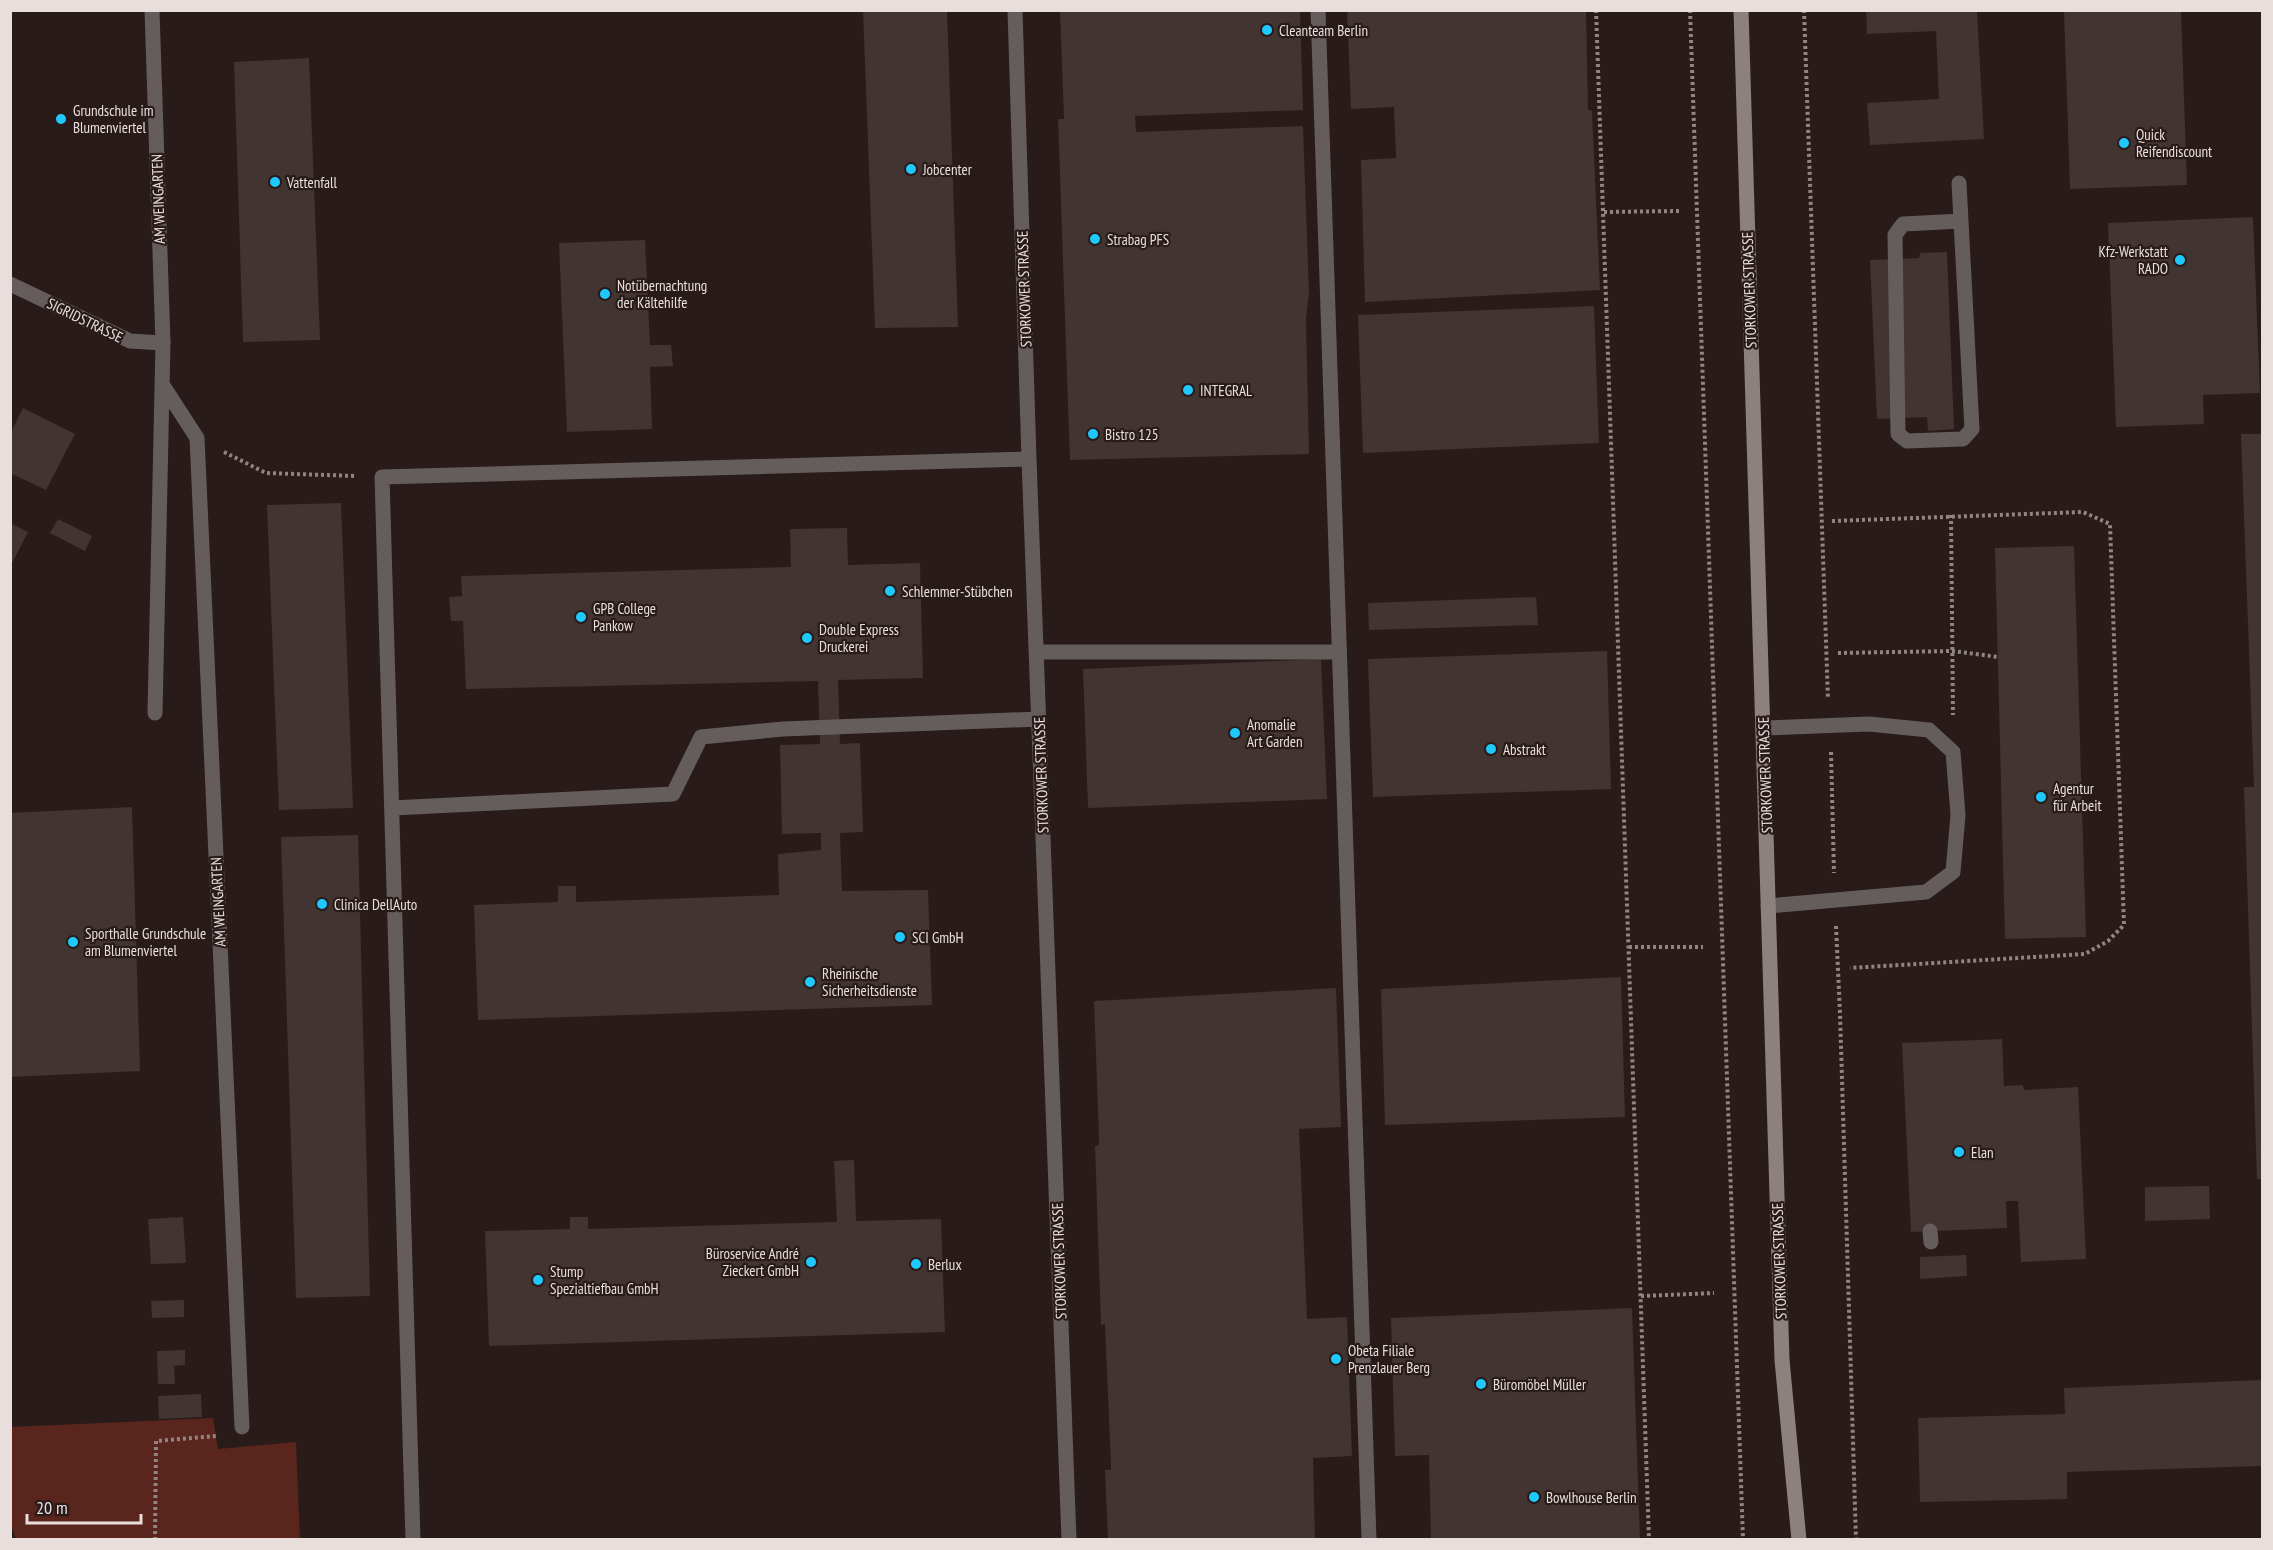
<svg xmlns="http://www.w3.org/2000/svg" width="2273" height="1550" font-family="'PT Sans Narrow',sans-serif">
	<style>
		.green { fill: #59251c }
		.building { fill: #413431 }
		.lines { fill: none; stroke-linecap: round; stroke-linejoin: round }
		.path { stroke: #908583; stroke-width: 4; stroke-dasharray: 3 3; stroke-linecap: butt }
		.lane { stroke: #645d5c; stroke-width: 15 }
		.street { stroke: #645d5c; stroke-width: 15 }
		.secondary { stroke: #8c817f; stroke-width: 15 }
		.poi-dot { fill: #1fc9fd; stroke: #281b19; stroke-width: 2 }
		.labels { text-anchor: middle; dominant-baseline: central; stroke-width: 4.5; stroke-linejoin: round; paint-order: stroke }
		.poi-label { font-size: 15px; fill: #e8dfdd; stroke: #281b19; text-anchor: start }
		.street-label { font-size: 15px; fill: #e8dfdd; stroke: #281b19 }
	</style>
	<rect width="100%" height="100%" fill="#281b19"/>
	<path class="green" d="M213 1418 218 1449 296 1442 300 1539H16L10 1522 11 1427Z"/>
	<path class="building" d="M863 10H947L958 327 875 328Z
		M1060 10H1300L1303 110 1135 116 1136 132 1303 126 1309 292 1306 320 1309 454 1070 460 1058 119H1064Z
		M1347 10H1586L1588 110 1592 111 1600 290 1365 302 1361 160 1396 158 1394 107 1351 109Z
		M1866 10H1977L1984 139 1870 145 1867 103 1939 99 1936 31 1867 34Z
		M2064 10H2181L2187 185 2070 189Z
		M309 58 320 340 243 342 234 62Z
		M2253 217 2260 393 2203 395 2204 424 2116 427 2108 223Z
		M645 240 650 345H671L673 366 650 367 652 429 567 432 559 243Z
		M1947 252 1954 429 1928 431 1927 417 1877 419 1870 260 1919 258 1920 253Z
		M1594 306 1599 443 1363 453 1358 315Z
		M23 408 75 434 46 490 10 473V434Z
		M2241 434H2262V1179H2257L2244 787H2254Z
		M341 503 353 808 279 810 267 505Z
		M58 519 92 536 85 551 50 533Z
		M10 523 28 532 10 567Z
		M847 528 848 565 920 563 923 678 838 680 840 744 860 743 863 832 840 833 842 891 928 890 932 1005 478 1020 474 905 558 902V886H576V902L779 895 778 854 821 850V833L782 834 780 745 820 744 818 681 466 689 463 621H451L449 597 462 596 461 576 791 567 790 529Z
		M2074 546 2086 937 2005 939 1995 548Z
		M1536 597 1538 625 1369 630 1368 603Z
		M1607 651 1611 789 1373 797 1368 659Z
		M1321 659 1327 799 1088 808 1083 669Z
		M132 807 140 1071 10 1077V813Z
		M358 835 370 1296 296 1298 281 837Z
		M1621 977 1625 1117 1385 1125 1381 989Z
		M1336 988 1341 1127 1299 1129 1307 1319 1347 1317 1352 1456 1313 1458 1315 1539H1108L1105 1470H1111V1465L1105 1324 1101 1325 1095 1146 1099 1145V1137L1094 1001Z
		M2002 1039 2004 1086 2023 1085 2024 1090 2078 1087 2086 1259 2021 1262 2018 1201H2006L2007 1228 1911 1232 1902 1043Z
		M854 1160 856 1221 941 1219 945 1332 489 1346 485 1231 570 1229V1217H588V1229L837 1222 834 1161Z
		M2209 1186 2210 1219 2145 1221V1187Z
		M183 1217 186 1263 151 1264 148 1219Z
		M1966 1255 1967 1276 1920 1279V1257Z
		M184 1300V1317L152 1318 151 1301Z
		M1632 1308 1640 1539H1431L1429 1455 1395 1456 1391 1318Z
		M185 1350V1365L174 1366 175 1384H158L157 1351Z
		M2262 1380V1466L2067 1472V1499L1920 1502 1918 1418 2065 1414 2064 1388Z
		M201 1394 202 1417 159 1419 158 1396Z"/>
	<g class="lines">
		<path class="path" d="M1596 10 1649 1540
			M1690 10 1743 1540
			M1804 10 1828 699
			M1604 212 1680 211
			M224 452 266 473 356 476
			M1951 515 1953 715
			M1832 521 2083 512 2110 524 2124 925 2108 941 2085 954 1850 968
			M1838 653 1953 651 1998 657
			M1831 752 1834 873
			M1836 926 1840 1013 1856 1540
			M1629 947H1703
			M1641 1296 1714 1293
			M155 1540 156 1441 216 1436"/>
		<path class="lane" d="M1015 10 1029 459 1069 1540
			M1318 10 1369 1540
			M1959 183 1972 429 1963 439 1907 441 1898 434 1895 235 1903 224 1961 221
			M164 387 197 438 242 1427
			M1037 652H1339
			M155 713 163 343
			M1764 728 1869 724 1929 730 1953 752 1958 815 1953 872 1926 892 1768 906
			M392 808 673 794 701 737 783 729 1039 719
			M1930 1231 1931 1242
			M413 1540 382 477 1029 459"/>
		<path class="street" d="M10 284 130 341 163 343 152 10"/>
		<path class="secondary" d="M1741 10 1782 1360 1799 1540"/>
	</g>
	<g class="poi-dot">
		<circle cx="1267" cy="30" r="6"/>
		<circle cx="61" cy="119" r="6"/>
		<circle cx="2124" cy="143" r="6"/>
		<circle cx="911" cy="169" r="6"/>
		<circle cx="275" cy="182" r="6"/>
		<circle cx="1095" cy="239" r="6"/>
		<circle cx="2180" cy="260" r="6"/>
		<circle cx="605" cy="294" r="6"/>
		<circle cx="1188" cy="390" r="6"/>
		<circle cx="1093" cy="434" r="6"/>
		<circle cx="890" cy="591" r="6"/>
		<circle cx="581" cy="617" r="6"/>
		<circle cx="807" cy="638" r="6"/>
		<circle cx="1235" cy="733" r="6"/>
		<circle cx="1491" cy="749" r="6"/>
		<circle cx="2041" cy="797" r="6"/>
		<circle cx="322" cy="904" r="6"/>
		<circle cx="900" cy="937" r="6"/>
		<circle cx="73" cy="942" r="6"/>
		<circle cx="810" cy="982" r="6"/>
		<circle cx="1959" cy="1152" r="6"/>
		<circle cx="811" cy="1262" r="6"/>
		<circle cx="916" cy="1264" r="6"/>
		<circle cx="538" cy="1280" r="6"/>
		<circle cx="1336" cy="1359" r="6"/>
		<circle cx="1481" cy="1384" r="6"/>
		<circle cx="1534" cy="1497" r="6"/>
	</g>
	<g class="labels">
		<g class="poi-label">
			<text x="1279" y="30">Cleanteam Berlin</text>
			<text x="73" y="110">Grundschule im<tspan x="73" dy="17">Blumenviertel</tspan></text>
			<text x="2136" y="134">Quick<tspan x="2136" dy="17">Reifendiscount</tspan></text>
			<text x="923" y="169">Jobcenter</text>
			<text x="287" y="182">Vattenfall</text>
			<text x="1107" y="239">Strabag PFS</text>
			<text x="2168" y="251" text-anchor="end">Kfz-Werkstatt<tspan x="2168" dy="17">RADO</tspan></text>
			<text x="617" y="285">Notübernachtung<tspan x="617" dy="17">der Kältehilfe</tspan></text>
			<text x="1200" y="390">INTEGRAL</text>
			<text x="1105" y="434">Bistro 125</text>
			<text x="902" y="591">Schlemmer-Stübchen</text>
			<text x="593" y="608">GPB College<tspan x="593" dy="17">Pankow</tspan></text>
			<text x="819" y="629">Double Express<tspan x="819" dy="17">Druckerei</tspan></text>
			<text x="1247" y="724">Anomalie<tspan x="1247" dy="17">Art Garden</tspan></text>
			<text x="1503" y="749">Abstrakt</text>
			<text x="2053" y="788">Agentur<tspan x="2053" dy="17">für Arbeit</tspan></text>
			<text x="334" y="904">Clinica DellAuto</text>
			<text x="85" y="933">Sporthalle Grundschule<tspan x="85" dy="17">am Blumenviertel</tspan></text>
			<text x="912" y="937">SCI GmbH</text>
			<text x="822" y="973">Rheinische<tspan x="822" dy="17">Sicherheitsdienste</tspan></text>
			<text x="1971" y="1152">Elan</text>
			<text x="799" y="1253" text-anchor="end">Büroservice André<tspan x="799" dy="17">Zieckert GmbH</tspan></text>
			<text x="928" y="1264">Berlux</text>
			<text x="550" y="1271">Stump<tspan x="550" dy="17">Spezialtiefbau GmbH</tspan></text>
			<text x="1348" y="1350">Obeta Filiale<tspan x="1348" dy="17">Prenzlauer Berg</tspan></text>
			<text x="1493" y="1384">Büromöbel Müller</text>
			<text x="1546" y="1497">Bowlhouse Berlin</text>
		</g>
		<g class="street-label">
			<text transform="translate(158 199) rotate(-92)">AM WEINGARTEN</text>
			<text transform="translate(1024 289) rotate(-92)">STORKOWER STRASSE</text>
			<text transform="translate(1749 290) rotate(-92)">STORKOWER STRASSE</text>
			<text transform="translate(85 320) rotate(26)">SIGRIDSTRASSE</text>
			<text transform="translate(1041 775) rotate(-92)">STORKOWER STRASSE</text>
			<text transform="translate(1765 775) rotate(-92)">STORKOWER STRASSE</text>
			<text transform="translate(218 902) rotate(-93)">AM WEINGARTEN</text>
			<text transform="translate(1059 1261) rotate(-92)">STORKOWER STRASSE</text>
			<text transform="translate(1779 1261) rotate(-92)">STORKOWER STRASSE</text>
		</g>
	</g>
	<rect width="2273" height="1550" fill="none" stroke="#e8dfdd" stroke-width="24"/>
	<path d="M27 1514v9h114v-9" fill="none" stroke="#e8dfdd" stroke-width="3"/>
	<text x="36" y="1514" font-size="18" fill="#e8dfdd" stroke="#281b19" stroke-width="4.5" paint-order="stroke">20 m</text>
</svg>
